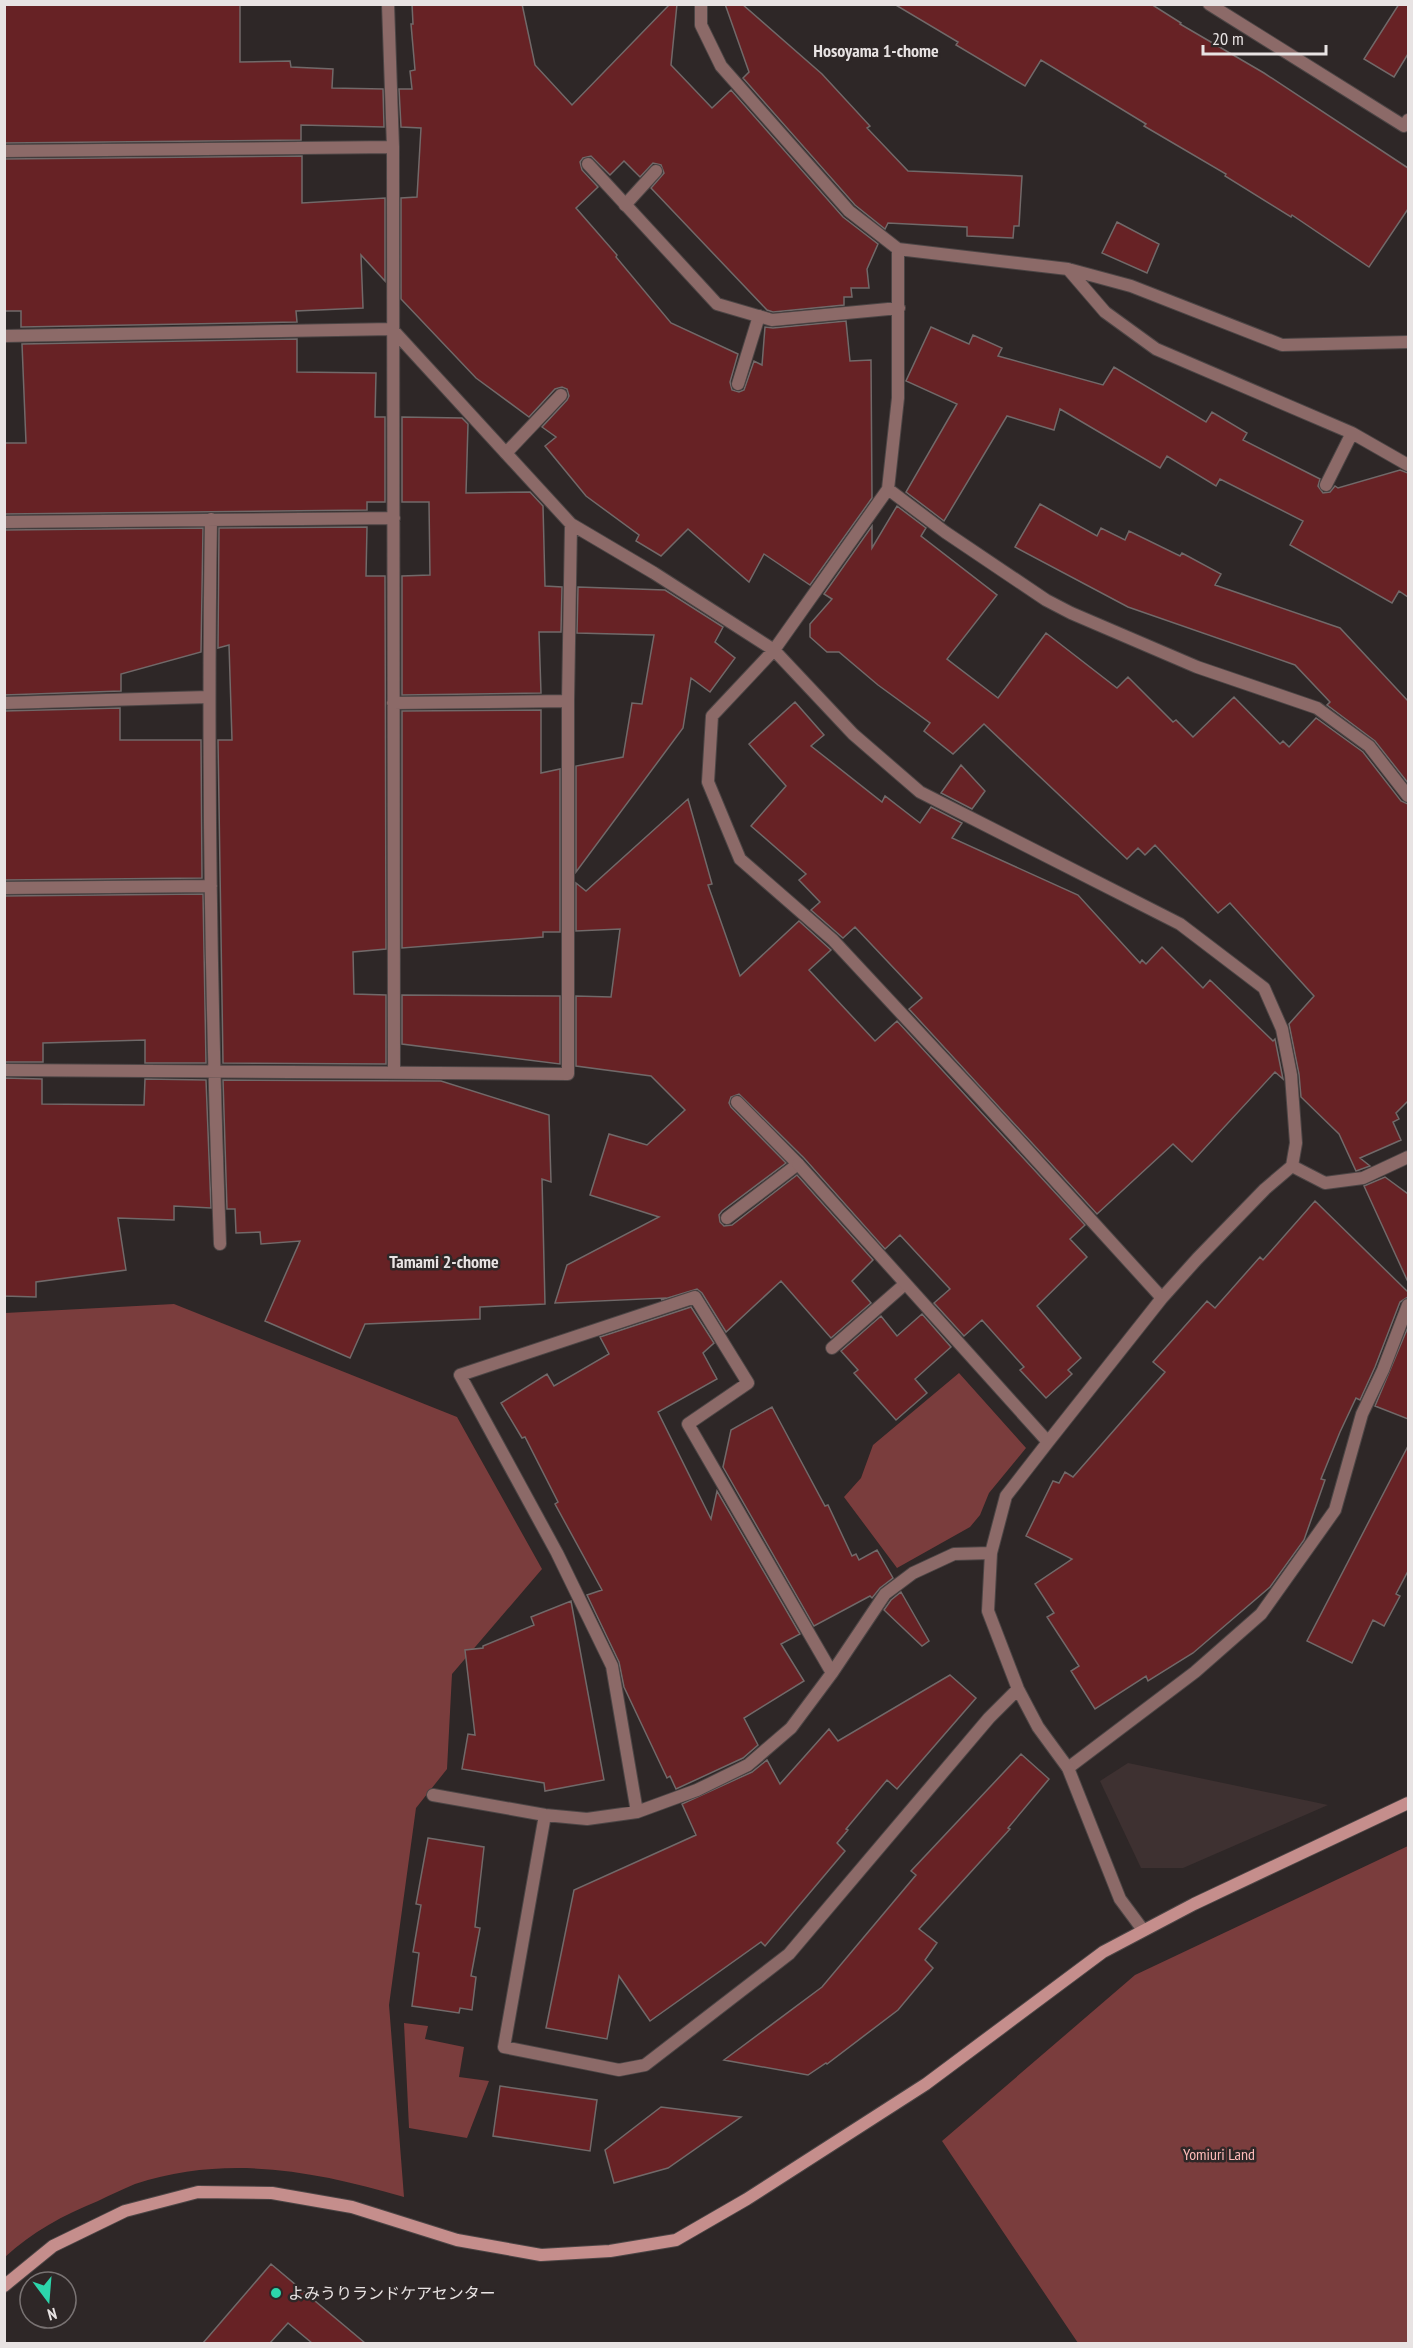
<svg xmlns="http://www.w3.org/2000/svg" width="1413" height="2348" font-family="'PT Sans Narrow','Noto Sans JP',sans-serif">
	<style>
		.built { fill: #3e3131 }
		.green { fill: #7a3d3d }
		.building { fill: #672225; stroke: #716969; stroke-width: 1.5 }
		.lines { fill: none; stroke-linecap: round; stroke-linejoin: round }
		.lane-casing { stroke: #4c4545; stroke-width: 14 }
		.street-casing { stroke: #4c4545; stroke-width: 14 }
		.secondary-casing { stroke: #4c4545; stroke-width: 14 }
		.lane { stroke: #8c6a68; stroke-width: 12 }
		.street { stroke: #8c6a68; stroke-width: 12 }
		.secondary { stroke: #c58e8c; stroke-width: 12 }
		.poi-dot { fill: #2cd5ab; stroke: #2e2727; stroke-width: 2 }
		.labels { text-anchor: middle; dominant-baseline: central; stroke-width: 5; stroke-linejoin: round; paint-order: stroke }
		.park-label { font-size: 16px; fill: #febbb9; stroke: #2e2727 }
		.poi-label { font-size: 16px; fill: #e8e3e3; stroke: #2e2727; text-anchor: start }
		.neighbourhood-label { font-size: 18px; font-weight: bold; fill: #e8e3e3; stroke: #2e2727 }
	</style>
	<rect width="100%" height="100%" fill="#2e2727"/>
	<path class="built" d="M1128 1763 1328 1805 1183 1868H1141L1100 1781Z"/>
	<path class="green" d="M174 1304 457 1417 542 1569 452 1674 447 1769 416 1808 389 2005 404 2197C315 2171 227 2154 135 2184 123 2189 110 2195 98 2201 63 2215 32 2232 5 2257V1313Z
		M959 1373 1026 1448 989 1493 980 1515 970 1527 897 1568 844 1497 861 1478 873 1445Z
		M1408 1846V2343H1078L942 2141 1135 1975Z
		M404 2023 428 2026 425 2039 464 2047 459 2077 489 2081 467 2138 409 2128Z"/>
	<path class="building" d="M4 4H240V62L290 61 291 67 333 69 332 88 383 89 384 127 301 125V140L4 143Z
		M412 4H522L535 65 572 105 670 4H677L671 65 712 108 731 90 843 217 878 244 867 269 869 288H851L852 297H844V305L773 312 767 310 651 188 664 173 661 165 653 163 640 177 624 161 610 175 591 156 583 158 580 162 582 170 598 187 576 208 617 255 616 257 671 323 738 354 730 382 732 390 739 392 744 390 754 361 762 365 765 327 773 328 846 321 850 361 871 360 872 498 810 585 764 554 749 582 688 529 661 556 636 541 639 535 586 496 545 446 556 437 542 427 567 400 569 396 567 389 562 387 555 389 529 417 476 378 401 299V198L417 197 421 128 401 127 399 89H412L410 71 415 70 411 24H413Z
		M725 4H742L822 74 870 126 867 128 908 171 1022 176 1019 226H1014L1013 238 967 236V227L888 223 885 229 855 205 743 78 749 72Z
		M894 4H1151L1181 23 1180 24 1264 73 1408 168V209L1369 267 1292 215 1291 217 1225 176 1226 174 1144 126 1146 124 1041 60 1025 86 956 45 958 42Z
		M1399 4H1408V54L1394 77 1364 59Z
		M302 156V203L385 198V281L361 255 363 308 296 311 297 322 21 327V311H4V159Z
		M1117 222 1159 244 1147 273 1102 253Z
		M931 327 969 344 973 335 1002 348 998 356 1103 385 1114 367 1206 422 1212 412 1247 433 1243 440 1320 479 1318 486 1323 493 1330 492 1335 486 1338 488 1400 470 1408 473V597L1399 591 1392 603 1290 545 1303 521 1220 479 1216 486 1167 456 1160 468 1060 409 1054 430 1007 416 944 521 906 492 957 404 906 381Z
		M297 339V372L376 373 375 417H385V502H367V510L4 514V443H26L22 344Z
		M402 417 462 418 468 424 466 493 530 492 543 506 545 586 562 587 561 632H539L541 693 402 695V576L430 575 429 502H402Z
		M1040 504 1097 536 1101 528 1125 540 1129 531 1180 556 1182 553 1221 574 1215 585 1340 628 1408 701V783L1375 741 1327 705 1330 702 1295 665 1128 607 1015 547Z
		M897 506 926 528 921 536 997 595 947 659 998 698 1046 633 1117 688 1128 677 1173 722 1176 720 1193 737 1234 697 1280 744 1283 741 1289 747 1316 718 1363 752 1401 801 1408 804V1101L1396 1113 1399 1119 1393 1122 1401 1140 1360 1158 1370 1166 1356 1171 1339 1134 1301 1097 1299 1074 1289 1024 1314 996 1230 903 1218 913 1155 845 1145 855 1138 848 1127 859 984 724 953 754 924 731 930 723 878 685 839 652H827L810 637V624L832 599 824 594 872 526V548Z
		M367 527 366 576H385L386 949 353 952 354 994 386 995V1064L223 1063 218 740H232L229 645 218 648 219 528Z
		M203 528 201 652 121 674V691L4 695V530Z
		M578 587 665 590 723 627 715 642 735 658 710 692 691 678 683 728 576 872V766L623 757 632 703 642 704 654 635 577 633Z
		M795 702 824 735 811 746 882 802 885 796 920 823 931 807 962 823 952 838 1078 895 1140 963 1142 960 1146 964 1162 947 1203 988 1210 980 1273 1041 1275 1039 1283 1079 1275 1072 1192 1162 1173 1144 1097 1214 909 1009 922 998 855 927 843 938 811 910 820 902 799 880 806 874 751 826 786 786 749 744Z
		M120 708V740H201L202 878 4 880V711Z
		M541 710V773L560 769V932H543V937L402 948V711Z
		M961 765 985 791 972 809 941 793Z
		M688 799 712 884 708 885 740 976 799 921 831 950 809 970 875 1041 897 1021 1085 1225 1070 1239 1087 1257 1037 1306 1081 1358 1068 1370 1072 1374 1046 1398 1020 1370 1024 1367 982 1320 964 1336 934 1303 950 1289 900 1235 885 1249 804 1158 739 1094 731 1097 729 1103 731 1107 786 1163 722 1211 719 1215 720 1222 724 1226 732 1225 797 1175 873 1260 852 1281 871 1303 831 1338 781 1281 726 1332 702 1293 697 1289 661 1300 664 1298 555 1303 567 1265 659 1217 590 1195 609 1134 647 1145 685 1110 651 1076 576 1066V996L611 997 620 929 576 931V883L586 891Z
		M203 894 206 1063H145V1040L43 1043V1062H4V896Z
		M402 995 560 996V1064L402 1044Z
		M4 1078 42 1079V1104L144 1105 145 1079 206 1080 211 1208 174 1206V1220L118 1218 126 1270 36 1282V1297L4 1296Z
		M223 1080 441 1081 549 1115 551 1182 542 1179 545 1304 480 1307V1319L365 1324 350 1358 265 1321 300 1241 261 1244 260 1232 236 1233 235 1209H227Z
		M1385 1177 1408 1194V1282L1364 1186Z
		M1315 1201 1408 1292V1297L1400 1302 1375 1367 1360 1400 1356 1398 1340 1432 1321 1479 1325 1480 1304 1540 1270 1587 1193 1653 1148 1681 1146 1676 1095 1709 1071 1671 1079 1666 1047 1617 1054 1613 1035 1584 1072 1559 1026 1536 1053 1481 1059 1483 1065 1472 1073 1477 1165 1372 1153 1362 1207 1301 1215 1308 1260 1257 1263 1260Z
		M691 1307 714 1343 703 1353 717 1379 658 1412 711 1519 717 1491 800 1634 781 1644 804 1681 744 1718 758 1745 743 1758 676 1789 670 1776 667 1778 624 1687 619 1662 587 1595 602 1590 555 1504 558 1502 525 1437 522 1438 501 1403 547 1374 554 1386 609 1354 600 1337Z
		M922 1314 951 1347 915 1379 927 1393 896 1420 854 1373 858 1370 841 1351 881 1316 897 1336Z
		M1408 1327V1419L1375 1406Z
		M772 1407 825 1506 828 1505 852 1556 856 1554 859 1560 877 1550 893 1578 880 1588 872 1598 870 1596 814 1626 723 1467 731 1430Z
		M1408 1446V1571L1396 1594 1400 1596 1384 1626 1373 1620 1352 1663 1307 1641Z
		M901 1592 929 1641 922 1646 884 1610 891 1600Z
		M571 1601 604 1780 545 1791 544 1783 462 1769 468 1734 475 1735 465 1650 483 1648V1646L534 1625 531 1617Z
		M950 1675 976 1698 897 1789 887 1780 846 1829 848 1830 837 1843 845 1851 765 1946 761 1942 650 2021 619 1976 607 2039 546 2028 574 1890 696 1835 682 1804 752 1772 767 1760 780 1784 829 1729 838 1741Z
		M1021 1754 1049 1779 1008 1828 1010 1829 919 1929 937 1943 925 1960 933 1968 898 2010 827 2064 826 2063 808 2075 724 2060 822 1987 916 1875 911 1871Z
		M428 1838 484 1847 475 1927 480 1928 471 1976 476 1977 472 2010 460 2008 459 2013 412 2006 419 1953 413 1952 421 1905 416 1904Z
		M500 2086 597 2100 590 2151 493 2136Z
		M661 2107 741 2117 668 2168 614 2183 605 2150Z
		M271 2264 365 2343H312L288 2323 270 2343H203Z"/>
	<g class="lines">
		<g class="lane-casing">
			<path id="lane" d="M625 205 656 171
				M738 384 759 316
				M506 453 561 395
				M1292 1166 1325 1183 1363 1178 1408 1157
				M727 1218 798 1164 737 1102
				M832 1348 905 1284
				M1068 1768 1195 1672 1261 1614 1335 1510 1362 1414 1383 1370 1408 1305"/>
		</g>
		<g class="street-casing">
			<path id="street" d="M388 4 393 147 394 1072
				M701 4V25L721 66 849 211 898 249 1068 269 1131 286 1282 345 1408 342
				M1209 4 1404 126 1408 120
				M4 151 393 147
				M588 164 717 304 772 320 899 308
				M898 249V398L888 489 774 650 712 716 708 782 740 859 833 940 981 1099 1162 1298
				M1068 269 1105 312 1156 349 1352 433 1408 465
				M4 336 392 329 571 524 654 573 774 650 853 734 920 792 1180 924 1264 988 1282 1029 1291 1075 1296 1143 1292 1166 1265 1189 1197 1259 1162 1298 1048 1442 1006 1496 991 1553 988 1611 1018 1689 1038 1727 1068 1768 1120 1899 1143 1930
				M1326 485 1352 433
				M888 489 945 532 1046 600 1071 613 1197 667 1317 708 1369 746 1408 796
				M211 519C207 761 211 1002 220 1244
				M4 522 394 518
				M4 703 208 697
				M393 703 568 701
				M4 888 211 886
				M4 1070 568 1074V701L571 524
				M798 1164 1048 1442
				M433 1795 545 1815 587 1819 637 1812 697 1790 748 1765 791 1728 832 1673 885 1594 913 1573 954 1554 991 1553
				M637 1812 612 1666 557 1553 460 1375 695 1297 748 1383 688 1424 832 1673
				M545 1815 504 2047 619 2070 645 2065 789 1954 989 1718 1018 1689"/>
		</g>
		<g class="secondary-casing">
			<path id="secondary" d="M4 2286 53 2246 125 2211 198 2192 272 2193 352 2207 457 2240 541 2255 610 2251 676 2240 747 2199 926 2084 1103 1952 1194 1904 1408 1803"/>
		</g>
		<use href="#lane" class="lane"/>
		<use href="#street" class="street"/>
		<use href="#secondary" class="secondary"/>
	</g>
	<circle class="poi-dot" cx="276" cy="2293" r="6"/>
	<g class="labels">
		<g class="park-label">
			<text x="1219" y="2154">Yomiuri Land</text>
		</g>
		<g class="poi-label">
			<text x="288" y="2293">よみうりランドケアセンター</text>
		</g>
		<g class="neighbourhood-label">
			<text x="876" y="50">Hosoyama 1-chome</text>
			<text x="444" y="1261">Tamami 2-chome</text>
		</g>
	</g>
	<rect width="1413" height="2348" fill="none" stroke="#e8e3e3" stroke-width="12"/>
	<g transform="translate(48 2300) rotate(164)"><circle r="28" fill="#2e2727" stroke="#787272" stroke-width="1.5"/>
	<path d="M0-4.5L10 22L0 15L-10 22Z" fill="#2cd5ab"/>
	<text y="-9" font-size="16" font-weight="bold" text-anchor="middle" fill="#e8e3e3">N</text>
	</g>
	<path d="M1203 45v9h123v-9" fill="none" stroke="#e8e3e3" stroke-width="3"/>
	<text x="1212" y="45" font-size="18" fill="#e8e3e3" stroke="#2e2727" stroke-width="4.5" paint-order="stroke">20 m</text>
</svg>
